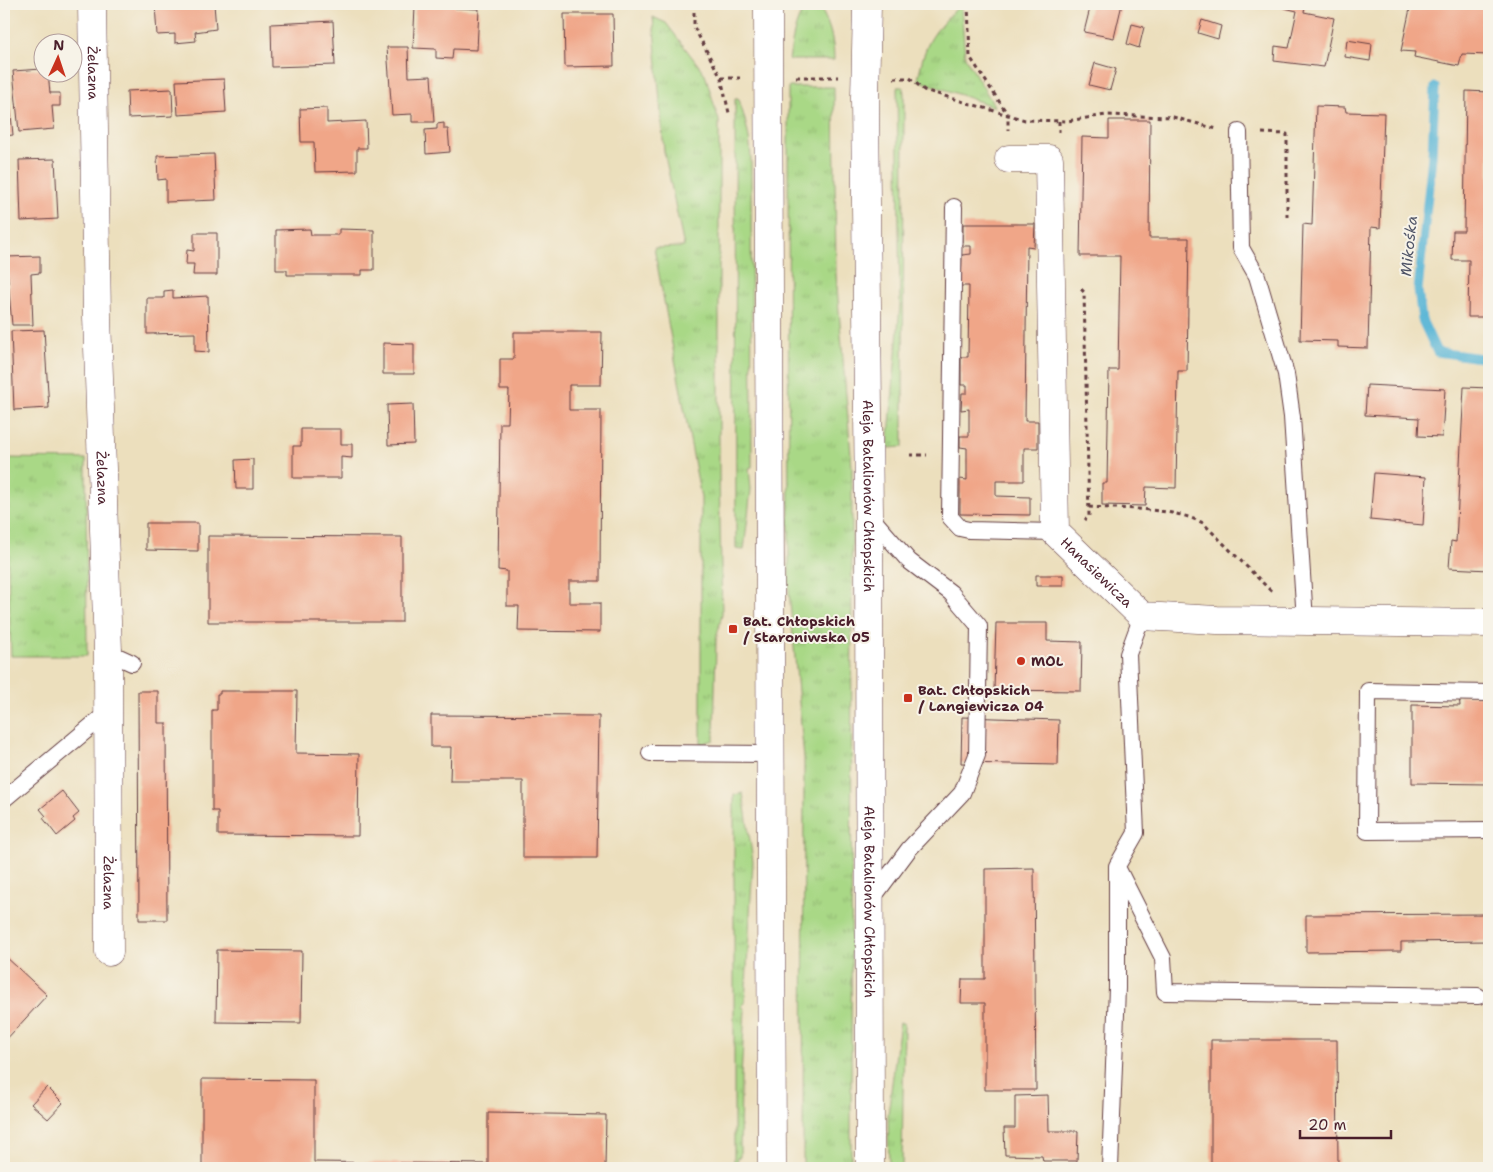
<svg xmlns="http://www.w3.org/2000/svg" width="1493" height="1172" font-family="'Shantell Sans',sans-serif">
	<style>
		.grass { fill: url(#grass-tufts); stroke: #7a7c58 }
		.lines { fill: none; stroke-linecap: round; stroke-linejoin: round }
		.stream { stroke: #58b5d6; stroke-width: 9 }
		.building { fill: #f0a688 }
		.service-casing { stroke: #623c41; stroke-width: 18 }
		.minor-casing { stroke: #623c41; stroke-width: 29 }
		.primary-casing { stroke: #623c41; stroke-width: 29 }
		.path { stroke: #623c41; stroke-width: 3; stroke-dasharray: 4 4; stroke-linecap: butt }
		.service { stroke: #fff; stroke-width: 16 }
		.minor { stroke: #fff; stroke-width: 28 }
		.primary { stroke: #fff; stroke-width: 28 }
		.poi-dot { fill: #c8321e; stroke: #f7f3e8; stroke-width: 2 }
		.labels { text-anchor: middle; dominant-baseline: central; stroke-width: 4; stroke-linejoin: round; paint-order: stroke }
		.street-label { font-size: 14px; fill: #4a1f2b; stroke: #f7f3e8 }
		.poi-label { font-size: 14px; font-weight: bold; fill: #4a1f2b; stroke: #f7f3e8; text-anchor: start }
		.water-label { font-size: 15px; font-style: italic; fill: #4f5467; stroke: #f7f3e8 }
	</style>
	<defs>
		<pattern id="grass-tufts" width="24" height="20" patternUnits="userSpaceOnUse" patternTransform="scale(1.25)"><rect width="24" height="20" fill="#a9d886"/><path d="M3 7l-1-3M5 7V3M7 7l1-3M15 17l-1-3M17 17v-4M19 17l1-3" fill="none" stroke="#93b974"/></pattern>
	</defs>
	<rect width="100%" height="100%" fill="#f7f3e8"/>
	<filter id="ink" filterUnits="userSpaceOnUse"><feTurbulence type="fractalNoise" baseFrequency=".02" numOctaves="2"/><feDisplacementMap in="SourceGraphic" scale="10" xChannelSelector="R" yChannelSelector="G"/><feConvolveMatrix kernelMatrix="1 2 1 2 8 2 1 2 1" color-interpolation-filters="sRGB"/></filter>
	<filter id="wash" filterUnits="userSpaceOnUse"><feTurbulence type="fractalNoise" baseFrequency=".0096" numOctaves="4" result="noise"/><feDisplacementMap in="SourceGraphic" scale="20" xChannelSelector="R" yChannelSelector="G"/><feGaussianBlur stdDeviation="1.12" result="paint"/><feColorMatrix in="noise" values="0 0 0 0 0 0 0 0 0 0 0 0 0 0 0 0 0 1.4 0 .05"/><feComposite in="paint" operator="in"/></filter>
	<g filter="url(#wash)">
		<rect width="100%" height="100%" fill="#ecdfbd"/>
		<path class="grass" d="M810 4H818C829 22 834 39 834 60H789C792 44 795 13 810 4Z
			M961 4 965 57 995 107 918 80C925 40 933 33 961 4Z
			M653 17 666 23 705 74 719 121V473L722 614 716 640 714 740 701 744V498L654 248 684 247 664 151Z
			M788 87H834L836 275 852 467 851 1168H803L804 759 789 591Z
			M897 87H903L904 94 903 447 888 448 900 305Z
			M735 98H738C746 120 751 141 751 164L752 467 749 468 751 489 744 550 736 549Z
			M4 458 86 459 87 656H11Z
			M743 793 753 861 745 1003 742 1006 745 1010 741 1077 740 1157 737 1158 740 1168H734V795Z
			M900 1022 904 1024 902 1168H889L888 1114Z"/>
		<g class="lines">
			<path class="stream" d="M1435 87 1432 157 1418 290 1422 320 1437 352 1489 359"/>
		</g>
		<g id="blocks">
			<path class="building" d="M155 4H214L216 29 195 32 196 41 175 43V34L157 35Z
				M436 4H455V8L479 9 477 50 453 49 452 59 436 58V49L413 48 415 7H436Z
				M1091 4H1122L1114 38 1084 32Z
				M1189 4H1210L1209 8Z
				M1268 4H1306L1304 12 1334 18 1324 67 1274 61 1275 46 1289 48 1297 11Z
				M1411 4H1489V55L1462 54 1459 66 1414 57 1415 52 1401 51Z
				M564 14H613L614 66 565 67Z
				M1202 20 1221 26 1218 39 1198 33Z
				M333 21 335 65 272 67 271 24Z
				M1132 24 1144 27 1139 48 1127 44Z
				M1347 40 1372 44 1370 61 1345 57Z
				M387 47H408L409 77 431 76 434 122H412V114L392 115Z
				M1095 63 1116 69 1110 90 1089 85Z
				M42 69V72H48L50 93H60V106H52L54 129 19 132 13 71Z
				M224 79 226 112 178 115 176 81Z
				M4 84H8L13 135 4 136Z
				M172 89 173 116 128 118 127 91Z
				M1466 91 1489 92V317H1468L1469 260H1452L1453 231H1464Z
				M1316 106 1345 107 1346 112 1384 113 1380 228 1371 227 1368 348 1338 347V341L1300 340 1303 224 1312 225Z
				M327 108V123L366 121 367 148H357V171L315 172 314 142H301L300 109Z
				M1109 120H1150L1149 238H1189L1187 371H1178L1176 488 1146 487 1145 506 1102 505V483H1107L1109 370H1118L1120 256H1080L1082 137 1109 138Z
				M444 123V129H448L450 152 426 154 425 130 437 129V124Z
				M214 154 216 200 166 202V179L158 180 157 156Z
				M55 159 58 219 21 221 19 160Z
				M963 224H1035L1034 247 1027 246 1025 421H1038V448H1024V481H996V496L1030 497V515L960 514V479L967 480V448L960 447V436H969V409L961 410 962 393H967V385H961V357H968L969 286H961L962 255 971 254V246H963Z
				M310 229 311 235H339V229L374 230V270H362V275H287V270H276V230Z
				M194 233H217V275H193L194 264H186L187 250 194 251Z
				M40 256V273L31 274 33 325H12L6 257Z
				M173 290V298L208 296 209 352 195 351V333L147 334V298H164V291Z
				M44 330 49 408 14 410 11 331Z
				M514 332H602L601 385H569V410H601L600 581H569V603H600V632L518 631 519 606H507V571L498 570 500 423H508L509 390H500V359H514Z
				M383 343 414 344V374H383Z
				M1367 385 1445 389 1442 437 1418 436 1419 418 1365 415Z
				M1464 387 1489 388V570L1449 568 1451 541 1456 542Z
				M413 404 414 444 388 445 387 405Z
				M301 429H341V444H352V458L341 457V478H293V446H301Z
				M253 459V489H236L235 460Z
				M1374 473 1426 477 1423 525 1370 520Z
				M146 523H198V551L146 550Z
				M208 536 402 537V622H208Z
				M1036 575H1063V586H1036Z
				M996 623H1047V641L1082 642 1081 691 994 690Z
				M138 691H158V723H166L167 920H139Z
				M220 691H297L296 753 359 754 358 836 218 835V811H212V710H217V694H220Z
				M1459 695 1489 696V784L1412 783V705L1460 706Z
				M431 715 599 716 597 858H523V781H450L451 747H431Z
				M962 717 1059 720 1058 765 961 763Z
				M62 791 79 813 73 818 75 821 57 836 43 818 46 816 40 809Z
				M1034 868 1036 1090H985V1003H961L962 979H985V869Z
				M1489 914V941L1401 942V951L1306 952V915Z
				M217 950 302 951 301 1023 216 1022Z
				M4 955 47 995 4 1042Z
				M1211 1040H1337L1338 1168H1211Z
				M202 1079 314 1080V1162L488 1164V1113L606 1115 605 1168H202Z
				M47 1087 63 1103 48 1119 31 1104Z
				M1048 1095 1049 1131H1078L1077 1161H1043L1042 1156 1005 1155 1004 1128H1015V1096Z"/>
		</g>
	</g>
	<g filter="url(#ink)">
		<use href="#blocks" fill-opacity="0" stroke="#623c41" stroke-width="1"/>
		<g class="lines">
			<g class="service-casing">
				<path id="service" d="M1239 132 1241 248 1257 276 1286 374 1292 417 1305 621
					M954 207 950 517 960 528 969 530 1055 532
					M869 515 909 561 951 593 979 626 977 755 962 793 909 849 871 900
					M108 652 132 663
					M1489 693 1368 691 1367 831 1489 830
					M650 753 771 754
					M4 799 107 713
					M1119 871 1163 958 1165 992 1478 996
					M1110 1168 1117 988V866L1136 833 1128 654 1142 616"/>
			</g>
			<g class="minor-casing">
				<g id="minor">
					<path id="s1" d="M92 4 97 316 108 652 109 952"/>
					<path id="s2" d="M1009 159H1049L1055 532 1142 616 1217 620 1489 623"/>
				</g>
			</g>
			<g class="primary-casing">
				<g id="primary">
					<path d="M768 4 772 1168"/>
					<path id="s3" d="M867 4 865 98 869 515 870 1168"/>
				</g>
			</g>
			<path class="path" d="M694 4V27L721 78 729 113
				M968 4 970 57 1008 115V130
				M796 77H838
				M721 78H740
				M894 78H910L924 90 1025 120 1067 121 1106 115 1173 117 1217 129
				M1059 121V132
				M1262 133 1287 134V217
				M1081 289 1084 292 1089 516 1085 520
				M910 455H927
				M1089 507C1123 509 1172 507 1203 523L1271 591"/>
			<use href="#service" class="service"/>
			<use href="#minor" class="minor"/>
			<use href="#primary" class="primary"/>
		</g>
	</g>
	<g class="poi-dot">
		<rect x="728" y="624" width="10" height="10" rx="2.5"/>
		<circle cx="1021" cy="661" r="5"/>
		<rect x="903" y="693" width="10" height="10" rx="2.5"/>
	</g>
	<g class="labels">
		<g class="street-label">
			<text stroke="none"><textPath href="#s1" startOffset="69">Żelazna</textPath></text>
			<text stroke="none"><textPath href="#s1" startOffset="474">Żelazna</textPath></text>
			<text stroke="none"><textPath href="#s3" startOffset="492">Aleja Batalionów Chłopskich</textPath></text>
			<text stroke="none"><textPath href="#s2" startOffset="471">Hanasiewicza</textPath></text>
			<text stroke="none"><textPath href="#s1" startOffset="879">Żelazna</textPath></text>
			<text stroke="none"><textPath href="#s3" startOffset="898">Aleja Batalionów Chłopskich</textPath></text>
		</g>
		<g class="poi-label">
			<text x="743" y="621">Bat. Chłopskich<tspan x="743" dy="16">/ Staroniwska 05</tspan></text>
			<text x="1031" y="661">MOL</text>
			<text x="918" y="690">Bat. Chłopskich<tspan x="918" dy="16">/ Langiewicza 04</tspan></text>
		</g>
		<g class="water-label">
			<text transform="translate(1409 246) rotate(-84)">Mikośka</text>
		</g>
	</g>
	<rect width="1493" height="1172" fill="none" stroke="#f7f3e8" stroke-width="20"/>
	<g transform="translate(58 58) rotate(3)"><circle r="24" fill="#f7f3e8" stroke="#b29e9c"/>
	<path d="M0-4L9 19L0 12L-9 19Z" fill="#c8321e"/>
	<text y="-8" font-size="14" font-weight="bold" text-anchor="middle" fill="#4a1f2b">N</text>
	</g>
	<path d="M1300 1130v8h91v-8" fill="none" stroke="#4a1f2b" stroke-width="2.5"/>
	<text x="1308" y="1130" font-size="15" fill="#4a1f2b" stroke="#f7f3e8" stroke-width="4" paint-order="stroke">20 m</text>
</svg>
